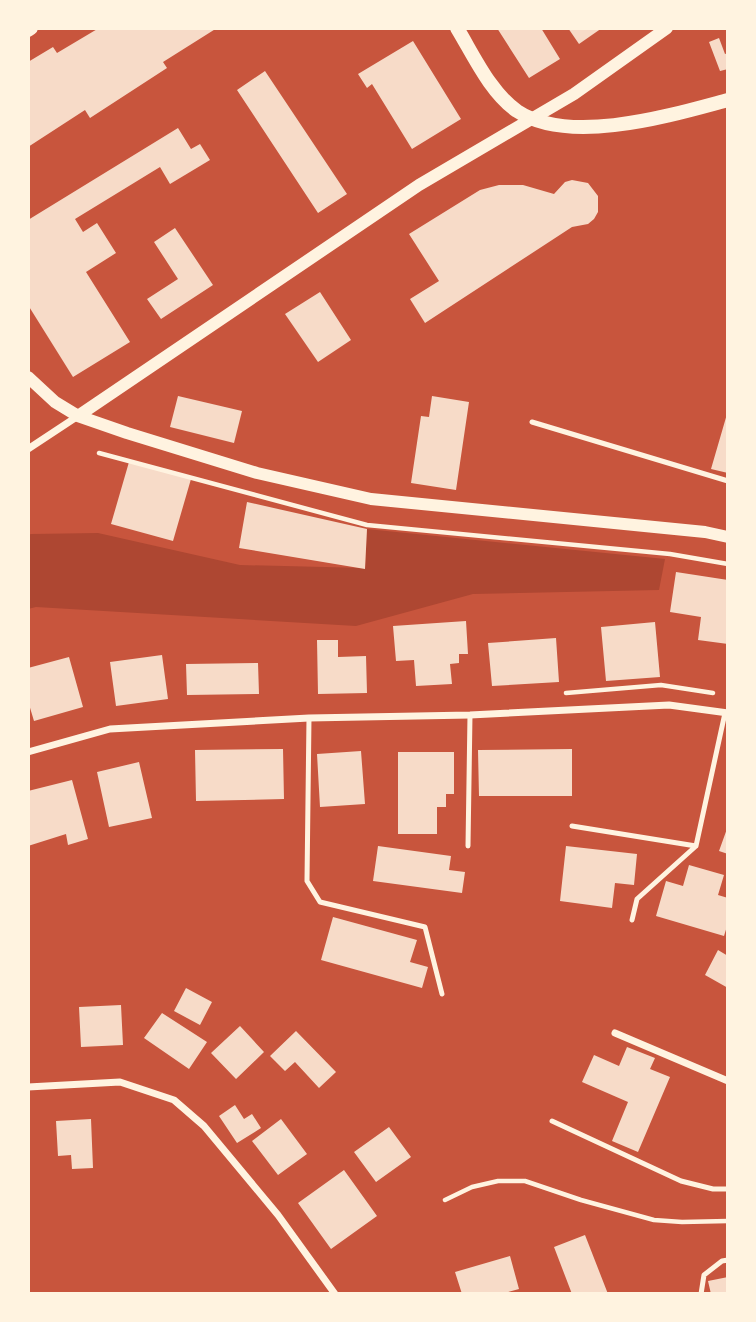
<svg xmlns="http://www.w3.org/2000/svg" width="756" height="1322" font-family="'Alegreya Sans',sans-serif">
	<style>
		.green { fill: #ae4732 }
		.building { fill: #f7dbc8 }
		.lines { fill: none; stroke-linecap: round; stroke-linejoin: round }
		.path { stroke: #fff3e0; stroke-width: 4.5 }
		.service { stroke: #fff3e0; stroke-width: 5 }
		.minor { stroke: #fff3e0; stroke-width: 7 }
		.tertiary { stroke: #fff3e0; stroke-width: 12 }
		.secondary { stroke: #fff3e0; stroke-width: 14 }
	</style>
	<rect width="100%" height="100%" fill="#c8553d"/>
	<path class="green" d="M367 529 665 559 659 590 473 594 356 626 36 607 28 609V535L31 534 98 533 240 565 365 568Z"/>
	<path class="building" d="M99 28H217L163 62 167 68 90 118 85 110 28 147V62L53 47 57 53Z
		M497 28H541L560 59 529 78Z
		M568 28H602L579 44Z
		M719 38 725 54 728 53V69L720 71 709 42Z
		M413 41 461 119 412 149 372 84 367 88 358 74Z
		M265 71 347 194 318 213 237 90Z
		M178 128 191 149 200 144 210 160 170 184 160 167 75 219 83 232 97 223 116 253 86 272 130 342 73 377 28 305V220Z
		M572 180 588 183 598 196V212L594 219 588 224 572 227 425 323 410 299 439 281 409 234 480 190 499 185H523L554 194 565 182Z
		M175 228 213 285 161 319 147 299 178 279 154 242Z
		M320 292 351 340 318 362 285 314Z
		M178 396 242 411 234 443 170 427Z
		M432 396 469 402 456 490 411 483 421 416 429 417Z
		M727 414 728 415V473L711 469Z
		M129 462 191 479 173 541 111 524Z
		M247 502 367 529 365 569 239 548Z
		M676 572 728 580V644L698 640 701 617 670 612Z
		M466 621 468 654H459V663L450 664 452 684 416 686 414 660 396 661 393 626Z
		M655 622 660 677 606 681 601 627Z
		M556 638 559 682 492 686 488 643Z
		M317 640H338V657L366 656 367 693 318 694Z
		M162 655 168 699 116 706 110 662Z
		M69 657 83 707 34 721 28 701V668Z
		M258 663 259 694 187 695 186 664Z
		M283 749 284 799 196 801 195 750Z
		M572 749V796H479L478 750Z
		M361 751 365 804 320 807 317 754Z
		M398 752H454V794H446V807H437V834H398Z
		M139 762 152 818 109 827 97 772Z
		M72 780 88 839 68 845 66 834 28 846V791Z
		M728 826V854L719 851Z
		M378 846 451 856 449 870 465 872 462 893 373 881Z
		M566 846 637 854 634 885 615 883 612 908 560 901Z
		M689 865 724 875 718 895 728 898V923L724 936 656 916 666 881 683 886Z
		M333 917 417 940 410 962 428 967 422 988 321 960Z
		M718 950 728 956V988L705 975Z
		M186 988 212 1002 200 1025 174 1011Z
		M121 1005 123 1045 81 1047 79 1007Z
		M162 1013 207 1042 189 1069 144 1038Z
		M240 1026 264 1052 236 1079 211 1053Z
		M296 1031 336 1072 319 1088 295 1062 285 1071 270 1056Z
		M627 1047 655 1058 650 1069 670 1077 638 1152 612 1141 628 1102 582 1082 594 1055 619 1066Z
		M235 1105 244 1119 252 1114 261 1128 237 1143 219 1116Z
		M91 1119 93 1168 72 1169 71 1155 58 1156 56 1121Z
		M281 1119 307 1154 278 1175 252 1141Z
		M389 1127 411 1157 376 1182 354 1152Z
		M344 1170 377 1216 331 1249 298 1203Z
		M585 1235 608 1294H572L554 1247Z
		M510 1256 519 1289 501 1294H462L455 1272Z
		M728 1277V1294H711L708 1281Z"/>
	<g class="lines">
		<path class="path" d="M99 453 367 525 670 554 728 564
			M566 693 661 685 713 693
			M445 1200 472 1187 498 1181H525L581 1200 654 1220 682 1222 728 1221"/>
		<path class="service" d="M532 422 728 481
			M309 718 307 881 320 902 425 927 442 994
			M572 826 696 846
			M468 846 470 715
			M632 920 637 899 696 846 725 713
			M552 1121 681 1181 713 1189H728
			M701 1294 704 1275 722 1261 728 1260"/>
		<path class="minor" d="M28 449 78 416
			M28 752 110 729 309 718 470 715 669 705 728 713
			M615 1033 728 1081
			M28 1087 120 1082 174 1100 204 1126 278 1215 335 1294"/>
		<path class="tertiary" d="M28 377 55 402 78 416 127 433 257 473 371 499 705 532 728 537
			M78 416 419 185 574 94 667 28"/>
		<path class="secondary" d="M457 28C474 56 490 92 517 111 570 146 672 115 728 100
			M28 30 31 28"/>
	</g>
	<rect width="756" height="1322" fill="none" stroke="#fff3e0" stroke-width="60"/>
</svg>
